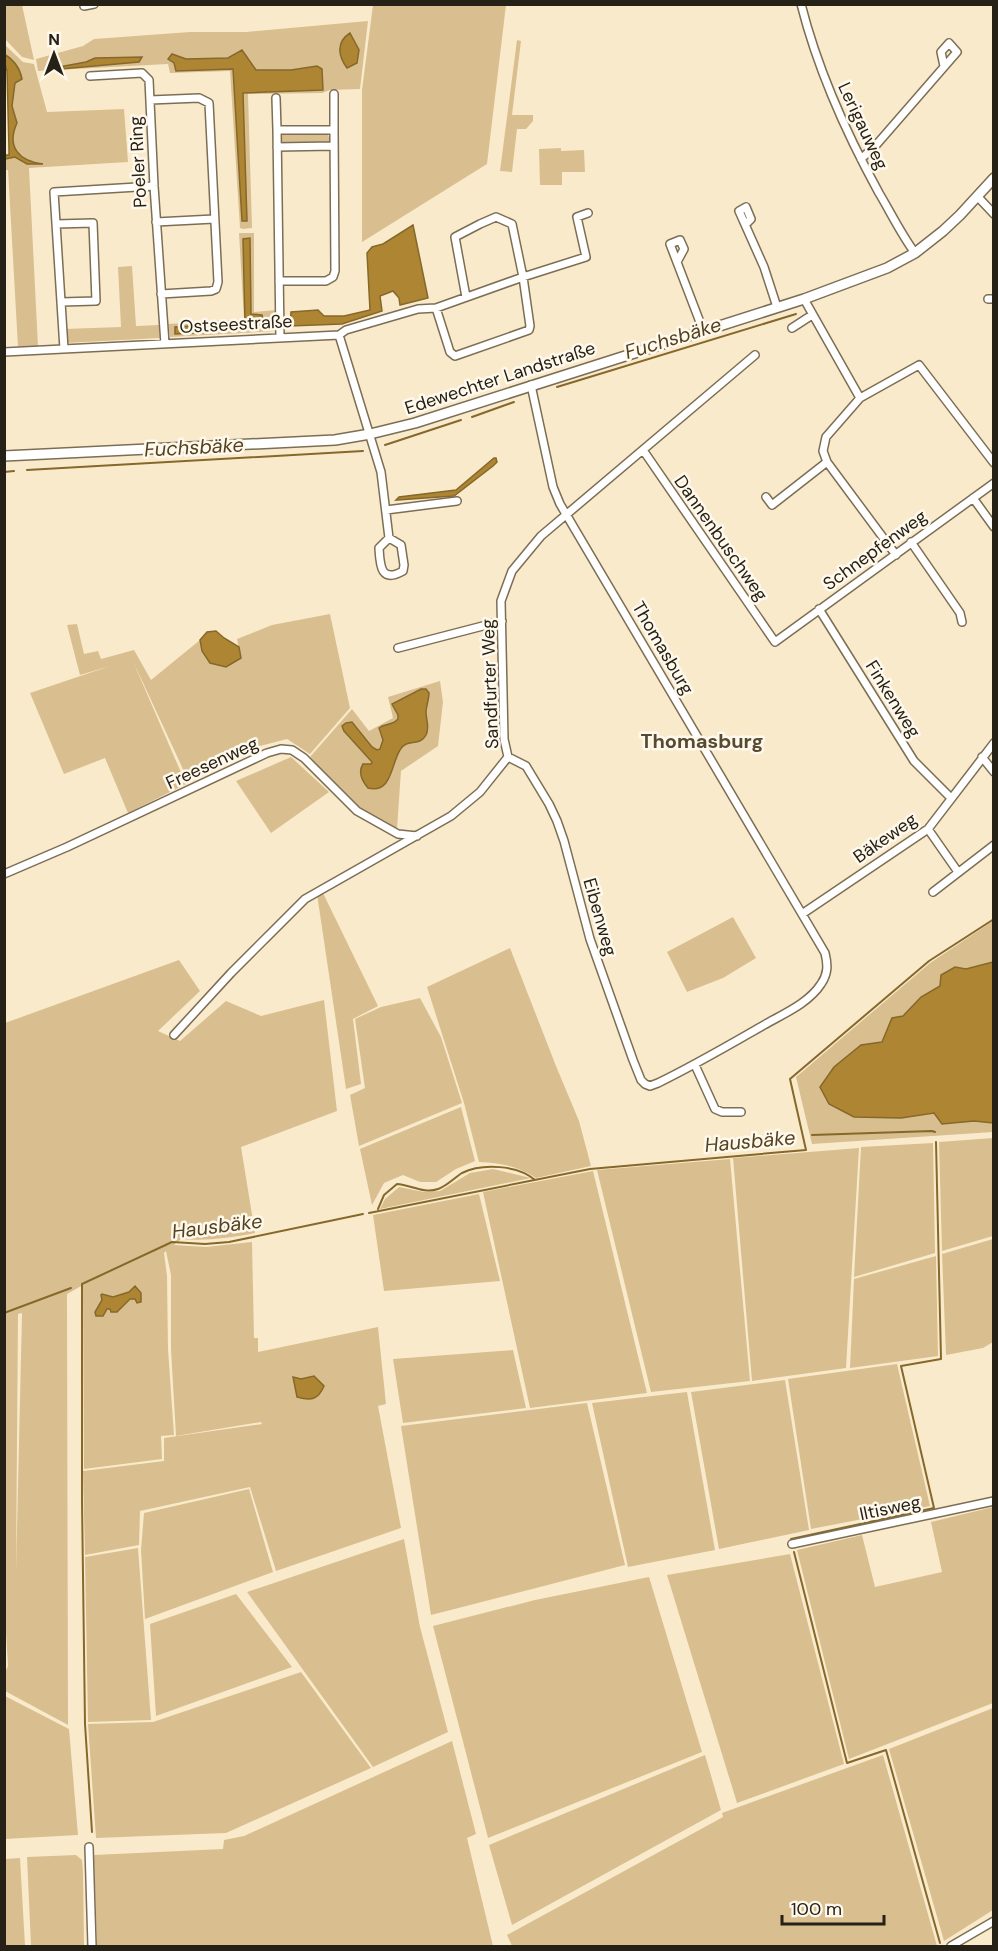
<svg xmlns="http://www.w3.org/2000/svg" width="998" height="1951" font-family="'DM Sans',sans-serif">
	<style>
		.green { fill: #d9bf8f; fill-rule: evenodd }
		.water { fill: #ae8633; stroke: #85682a; stroke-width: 1.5 }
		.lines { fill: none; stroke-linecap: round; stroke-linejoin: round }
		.stream { stroke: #85682a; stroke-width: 2 }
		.minor-casing { stroke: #7c6e54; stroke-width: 10 }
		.major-casing { stroke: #7c6e54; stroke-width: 12 }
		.minor { stroke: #fff; stroke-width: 7 }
		.major { stroke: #fff; stroke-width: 9 }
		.labels { text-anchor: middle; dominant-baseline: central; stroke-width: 5; stroke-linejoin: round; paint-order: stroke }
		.street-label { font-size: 18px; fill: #262116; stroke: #fff8ec }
		.water-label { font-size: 20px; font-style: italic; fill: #53421f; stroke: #fff8ec }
		.neighbourhood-label { font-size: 20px; font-weight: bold; fill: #574a31; stroke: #fff8ec }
	</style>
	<rect width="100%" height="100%" fill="#faeacc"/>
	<path class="green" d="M4 5H22L34 60 22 57 5 39Z
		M373 5H506L487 164 362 242V90Z
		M368 21 360 89 330 90 322 93 248 94 252 228 243 229 240 228 230 71 170 73 168 64 38 71 36 59 83 46 94 39 190 32H246Z
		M517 40 521 41 512 115H533V121L526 129H517L512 172 500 171Z
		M4 44 23 62 34 64 47 112 124 109 128 162 29 168 38 346 18 347 8 170H5V159L15 157 27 164 35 163H30L17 152 11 135 16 117 12 106 15 83 13 60 5 54Z
		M281 133H327L330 139V144L281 145Z
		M561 148V151L584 150 585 172H562V185H540L539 149Z
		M239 233H254V312L276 310V331L170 337 168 324 244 319Z
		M132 266 136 326 159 325 160 338 65 343 64 329 121 327 118 267Z
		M330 614 350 708 310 754 287 739 260 746 188 780 132 659 186 784 128 813 105 758 64 774 30 693 110 666 80 675 67 625 77 624 84 654 98 651 101 659 134 650 151 680 200 640 202 651 241 658 237 639 272 625Z
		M440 681 443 702 438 746 401 771 397 829 362 810 339 791 310 757 352 709 369 731 393 718 388 697ZM421 689H426L429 696 417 742 404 743 398 753 392 766 361 772 363 764H372V762L344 731 352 722 372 747 377 750 380 749 383 740 379 731 398 719V715L393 707 394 703 404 700Z
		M291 757 329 792 271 833 236 781Z
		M322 891 378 1006 353 1019 361 1084 346 1089 317 894Z
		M733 917 756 958 723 978 687 992 667 952Z
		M993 921V962L966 969 955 967 941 985 921 997 903 1016 892 1018 882 1042 848 1057 834 1067 901 1118 934 1113 974 1121 993 1123V1132L812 1144 796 1077 930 963Z
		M510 948 556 1066 579 1121 591 1166 536 1178C518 1166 500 1163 479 1162L464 1103 427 987Z
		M179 960 200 991 158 1031 180 1041 226 1001 261 1016 324 1000 337 1111 241 1147 255 1233C230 1238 207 1241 181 1239L174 1245 206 1247 252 1242 254 1338H258V1352L378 1327 386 1404 378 1406 401 1528 276 1571 250 1487 140 1511 139 1545 85 1555 83 1471 164 1461V1438L262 1424 261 1422 176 1436 171 1350V1275L166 1251 164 1253 167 1276 168 1349 174 1435 161 1436 162 1459 84 1469 83 1285 67 1294 68 1725 5 1691 4 1675 8 1666 6 1632H4L5 1023ZM129 1292 141 1302 136 1299H130L117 1312 107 1309 95 1312 108 1295 113 1297ZM22 1313 16 1572 18 1314Z
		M420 998 441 1037 462 1103 359 1146 350 1095 365 1088 355 1019 381 1007Z
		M461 1107 475 1161 456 1169 436 1182H420L403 1175 384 1183 372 1205 360 1149Z
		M993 1138V1236L942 1251 939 1142Z
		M933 1143 935 1253 854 1277 861 1147Z
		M859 1148 846 1368 752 1381 733 1158Z
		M730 1159 750 1381 651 1392 597 1170Z
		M493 1169 531 1178 380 1209 385 1199 399 1187 424 1192 440 1191 470 1173Z
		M593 1171 647 1393 530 1408 483 1192Z
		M479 1194 500 1281 384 1291 373 1215Z
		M993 1239V1342L983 1348 946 1355 942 1254Z
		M936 1256 938 1356 850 1368 854 1279Z
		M513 1350 526 1408 403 1423 393 1359Z
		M897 1364 930 1506 811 1529 788 1379Z
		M785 1380 809 1530 719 1549 691 1392Z
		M687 1392 715 1550 628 1567 592 1403Z
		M587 1403 625 1565 431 1615 401 1426Z
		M249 1489 273 1572 145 1619 141 1550 144 1513Z
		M993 1507V1703L849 1759 797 1550 862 1535 875 1587 942 1572 931 1522Z
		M404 1539 420 1627 448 1732 373 1767 247 1592Z
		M138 1548 151 1720 88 1722 85 1557Z
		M790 1554 844 1764 737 1803 667 1575Z
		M649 1577 702 1752 488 1838 433 1626 535 1600Z
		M236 1594 292 1667 156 1716 150 1624Z
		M301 1672 371 1768 226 1833 96 1838 88 1724 153 1722Z
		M5 1696 69 1729 78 1835 5 1839Z
		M993 1708V1910L944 1941 889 1749Z
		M452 1741 476 1834 467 1838 493 1946H97L94 1855 223 1849 224 1840 244 1836Z
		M705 1755 721 1810 512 1925 489 1845Z
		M883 1755 937 1946H512L507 1935 723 1817 722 1813Z
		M76 1855 82 1860 83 1872 84 1946H31L27 1857Z
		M20 1858 25 1946H5V1859Z"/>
	<path class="water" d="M350 33 359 50 357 63 347 68C338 56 336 42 350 33Z
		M242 50 256 70H291L317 66 322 69 323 90 243 93 247 221H242L233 69 176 71 174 63 168 59 172 54 186 59 228 58Z
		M4 54C14 60 20 68 22 79L15 83 12 106 17 123C6 147 19 161 43 164H27L15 157 5 159V155H9V150L7 71 5 64Z
		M142 57 139 62 61 69 59 67 86 62 95 58Z
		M413 225 428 298 400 305 399 298 393 291 380 296 382 311 342 324 290 326 291 312 318 310 324 316H344L370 310 367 253 372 247 383 244Z
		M250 238 251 314 262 315 264 324 214 332 175 334V327L245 323 243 239Z
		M494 458H496L497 462 493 466 454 496 396 500 399 497 456 490Z
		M216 631 224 638 239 647 241 658 226 667 210 663 202 651 200 640 207 632Z
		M421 689H426L429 693C429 700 426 706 426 712 426 720 430 727 426 735 420 747 406 738 400 750 391 764 392 794 368 788 362 781 358 772 363 764H371L372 762 344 731 342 726 346 723 352 722 372 747 377 750 380 749 383 740 379 728C385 723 392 726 398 719V715L392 704Z
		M993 962V1123L974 1121 942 1124 934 1113 901 1118 854 1117 829 1104 820 1087 834 1067 861 1045 882 1042 892 1018 903 1016 921 997 940 986 941 975 955 967 966 969Z
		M135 1286 141 1293V1302L137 1303 135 1299H130L117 1312H111L110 1309H107L103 1316H96L95 1312 102 1300 101 1295 102 1294 113 1297 129 1292Z
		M314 1376 324 1386C318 1400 311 1401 297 1397L293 1377 301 1379Z"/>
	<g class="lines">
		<path class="stream" d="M557 387 796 314
			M472 417 514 402
			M385 445 461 420
			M27 470 363 451
			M4 472 14 471
			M812 1135 932 1131 935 1132
			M378 1209 384 1195 397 1184C411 1185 424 1194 438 1189 447 1186 454 1178 462 1173 482 1163 518 1165 535 1180
			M369 1213 590 1169 806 1150 790 1079 929 961 994 919
			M4 1313 71 1288
			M791 1539 934 1508 901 1366 941 1359 936 1142
			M794 1552 847 1763 886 1750 940 1943
			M92 1832 85 1724 82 1501V1284L172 1242 205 1244 229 1242 363 1214"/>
		<g class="minor-casing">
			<path id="minor" d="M84 4V6L94 4
				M801 4C818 71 846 133 879 193 891 213 901 234 915 253
				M90 76 142 73 149 80 154 186 165 344
				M276 98 277 130
				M150 100 199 98 209 103 218 282 216 289 211 291 161 294
				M334 130V94
				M277 147 333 146
				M861 159 877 144 957 52 949 43 941 52 944 66
				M977 196 994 214
				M156 222 214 219
				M56 224 93 223 96 301 61 302
				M746 224 751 219 746 207 739 211 764 267 777 307
				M677 262 684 249 680 240 670 244 703 330
				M279 281H326L333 277 335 271 334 130H277L280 337
				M804 299 860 398
				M988 299H994
				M436 308 450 352 455 356 529 330 530 326 523 277 512 224 496 217 480 224 455 237 466 297
				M792 328 812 315
				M339 335 346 330 418 309 436 308 523 277 586 257 577 217 588 213
				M339 335 381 472 389 538
				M64 349 54 192 154 186
				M4 352 339 335
				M643 450 775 642 994 483
				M766 497 772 505 827 462
				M973 498 994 527
				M386 510 457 501
				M389 538 401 545 404 565 403 571C380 584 380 564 379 548Z
				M911 542 960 613 962 622
				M896 555 827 462 823 451 826 437 860 398 919 365 994 463
				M819 609 914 761 951 798
				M398 648 502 621
				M508 757 526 766 549 804 557 821 564 841 590 939 633 1060 641 1080 645 1084 650 1086 658 1083C695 1065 729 1045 764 1025 783 1014 809 1003 821 984 828 974 828 965 825 953L560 504 553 487 531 385
				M982 757 994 772
				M928 829 958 872
				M4 874 67 847 267 753 281 749 292 750 304 758 357 811 398 834 417 836
				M933 892 994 845
				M802 914 928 829 994 743
				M174 1035 231 973 305 899 451 816 480 792 508 757 504 739 501 601 512 571 541 536 755 355
				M695 1065 715 1109 722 1112H741
				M792 1544 994 1501
				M89 1847 92 1946
				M951 1946 994 1921"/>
		</g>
		<g class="major-casing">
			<path id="major" d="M4 456 335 440 370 434 415 423 804 299 887 268 915 253 943 231 960 215 994 178"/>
		</g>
		<use href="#minor" class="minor"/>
		<use href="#major" class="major"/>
	</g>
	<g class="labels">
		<g class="street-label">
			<text transform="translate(863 126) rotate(65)">Lerigauweg</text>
			<text transform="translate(138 162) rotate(-93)">Poeler Ring</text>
			<text transform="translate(236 324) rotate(-3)">Ostseestraße</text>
			<text transform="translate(500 378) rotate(-18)">Edewechter Landstraße</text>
			<text transform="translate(721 538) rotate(55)">Dannenbuschweg</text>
			<text transform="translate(875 550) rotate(-36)">Schnepfenweg</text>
			<text transform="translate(663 648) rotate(60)">Thomasburg</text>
			<text transform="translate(490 684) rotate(-92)">Sandfurter Weg</text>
			<text transform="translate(893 699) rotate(58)">Finkenweg</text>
			<text transform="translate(212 763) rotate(-25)">Freesenweg</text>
			<text transform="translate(885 838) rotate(-35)">Bäkeweg</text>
			<text transform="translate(600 917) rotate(74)">Eibenweg</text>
			<text transform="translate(890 1508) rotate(-12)">Iltisweg</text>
		</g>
		<g class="water-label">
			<text transform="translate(673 338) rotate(-17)">Fuchsbäke</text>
			<text transform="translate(194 447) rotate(-3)">Fuchsbäke</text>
			<text transform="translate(750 1141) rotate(-5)">Hausbäke</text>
			<text transform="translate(217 1226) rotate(-7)">Hausbäke</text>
		</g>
		<g class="neighbourhood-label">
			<text x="702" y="741">Thomasburg</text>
		</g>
	</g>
	<rect width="998" height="1951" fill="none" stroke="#262116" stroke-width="12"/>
	<g transform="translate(54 54)" stroke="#fff8ec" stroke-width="4.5" paint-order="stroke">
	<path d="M0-4.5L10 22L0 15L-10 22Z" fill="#262116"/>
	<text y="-9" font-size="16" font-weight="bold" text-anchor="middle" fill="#262116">N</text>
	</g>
	<path d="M782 1915v9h102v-9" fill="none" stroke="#262116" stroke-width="3"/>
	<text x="791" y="1915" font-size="18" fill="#262116" stroke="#fff8ec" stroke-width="4.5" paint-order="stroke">100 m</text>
</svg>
